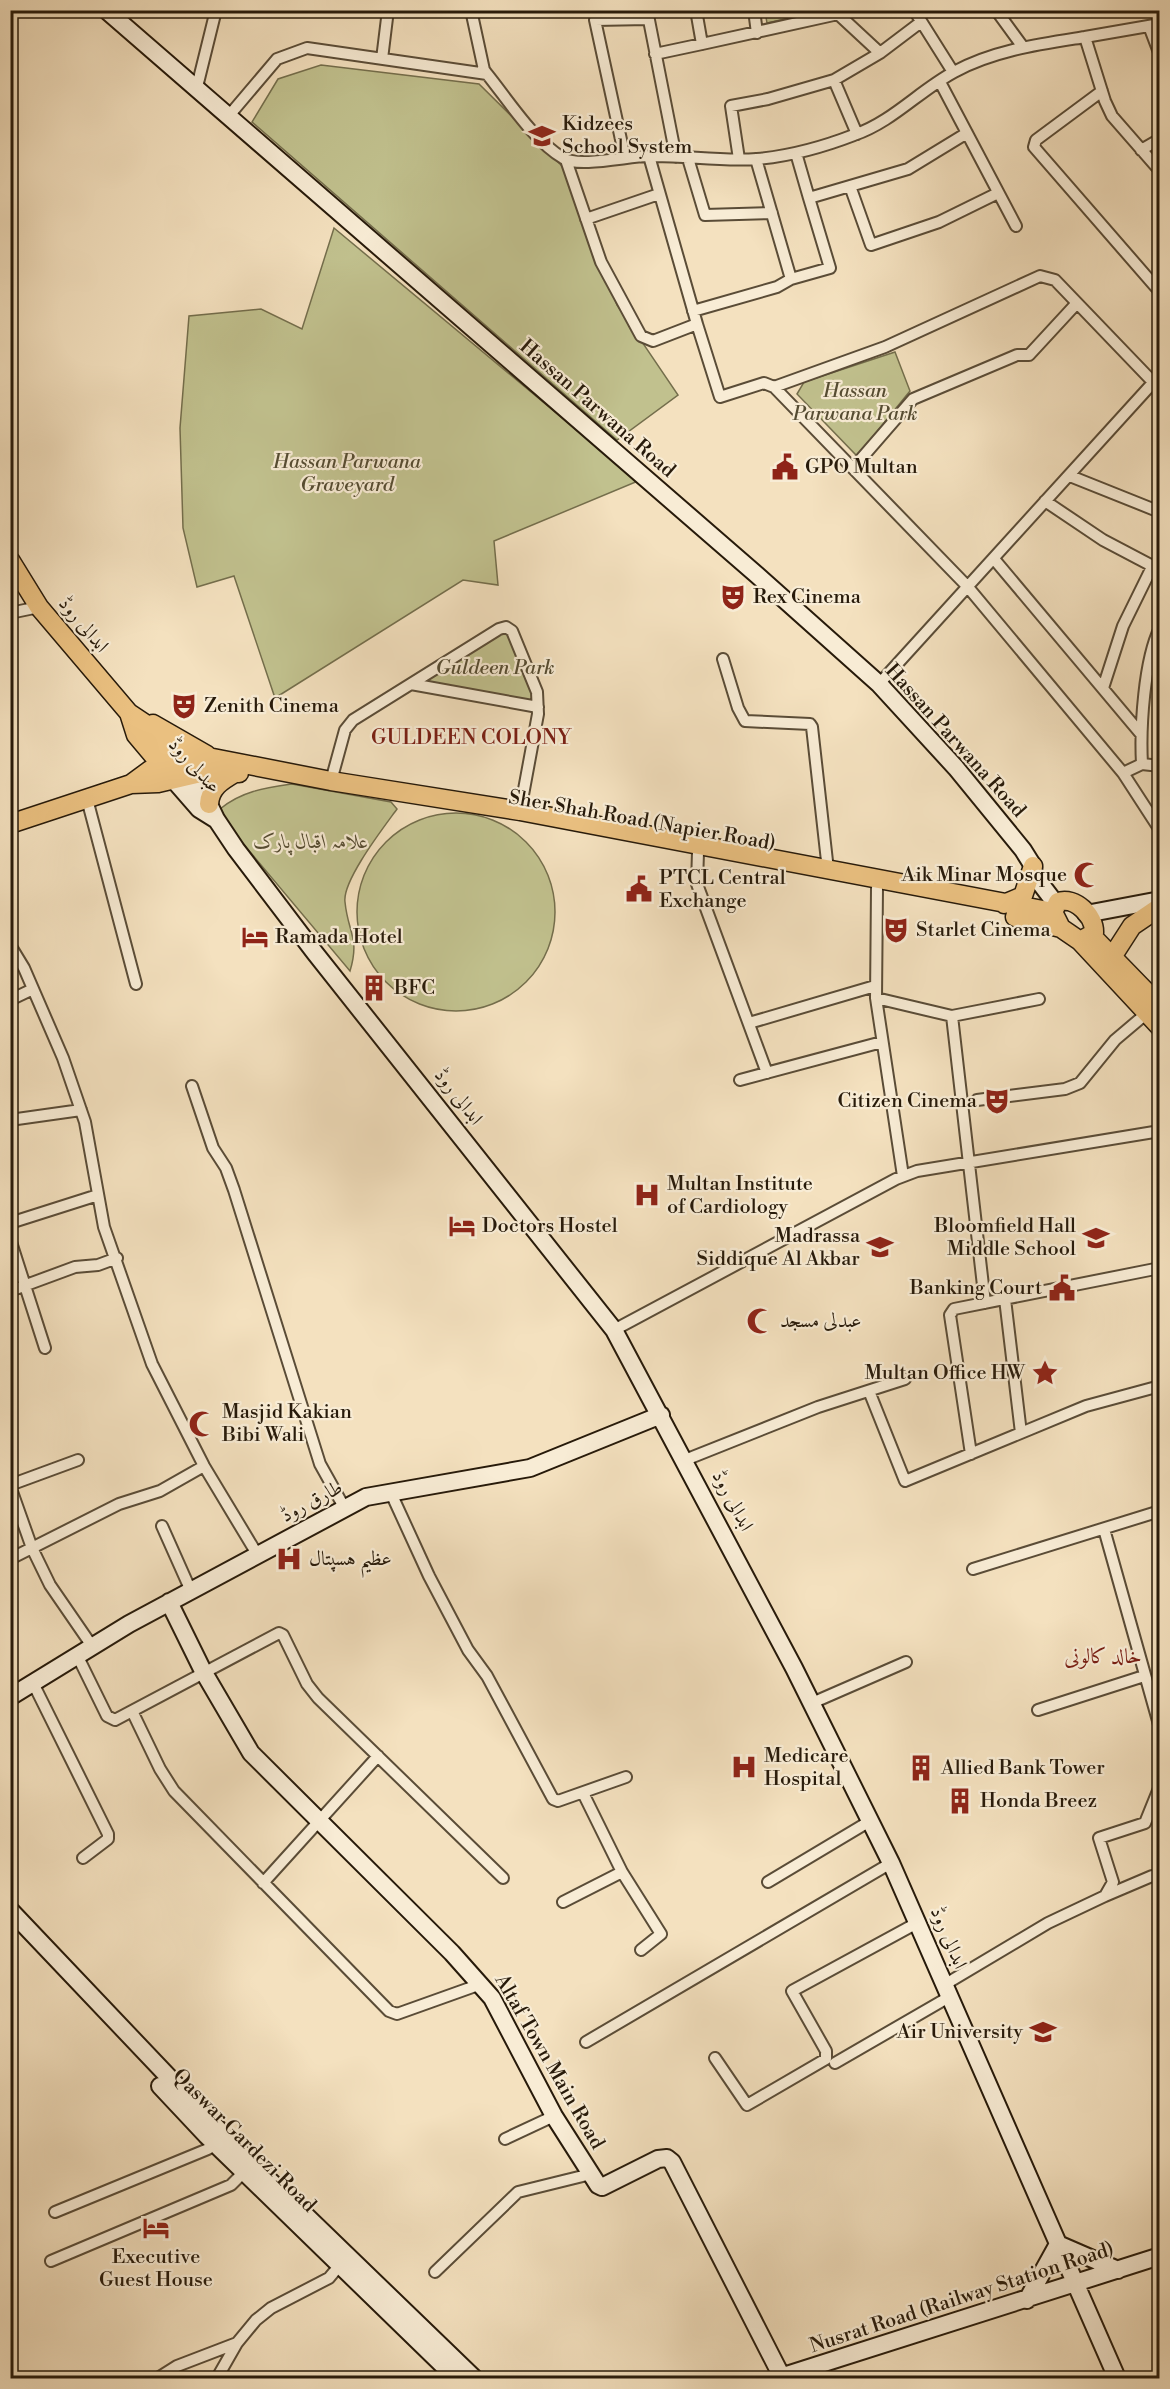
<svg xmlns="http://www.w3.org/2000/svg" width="1170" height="2389" font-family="'Libre Bodoni',Amiri,serif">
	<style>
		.green { fill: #c1c18e; stroke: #746e4c; stroke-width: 1.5 }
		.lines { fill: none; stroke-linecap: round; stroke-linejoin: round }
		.street-casing { stroke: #5a4c37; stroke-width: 14 }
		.secondary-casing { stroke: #271a0a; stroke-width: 20 }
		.primary-casing { stroke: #271a0a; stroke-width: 21 }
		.street { stroke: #f8ecd5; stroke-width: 10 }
		.secondary { stroke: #f8ecd5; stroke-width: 16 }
		.primary { stroke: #eac080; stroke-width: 18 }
		.labels { text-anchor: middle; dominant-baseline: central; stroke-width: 4.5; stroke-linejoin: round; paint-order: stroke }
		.poi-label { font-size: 20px; fill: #271a0a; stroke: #f8ecd5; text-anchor: start }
		.park-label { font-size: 20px; font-style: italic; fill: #554c32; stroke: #f8ecd5 }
		.street-label { font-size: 20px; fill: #271a0a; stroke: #f8ecd5 }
		.neighbourhood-label { font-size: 21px; fill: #7a1f14; stroke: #f8ecd5 }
	</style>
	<rect width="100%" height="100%" fill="#f4e1bf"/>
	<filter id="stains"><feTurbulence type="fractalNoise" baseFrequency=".00333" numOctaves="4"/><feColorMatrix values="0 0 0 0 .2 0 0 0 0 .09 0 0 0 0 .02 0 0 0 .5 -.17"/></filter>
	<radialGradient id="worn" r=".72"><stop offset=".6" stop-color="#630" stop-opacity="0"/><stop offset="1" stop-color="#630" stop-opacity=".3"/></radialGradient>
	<path class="green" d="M825 10 767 23 765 11V10Z
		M321 65 479 84 563 167 617 305 678 395 617 440 252 122 278 79Z
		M334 228 638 481 494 541 498 585 463 580 275 698 234 576 197 587 183 528 180 428 189 316 261 309 302 329Z
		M895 352 910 391 857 456 797 394 804 382Z
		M499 629 512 631 538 707 411 684Z
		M292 784 391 802 397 809C384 827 342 881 345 902 348 933 360 938 350 971L225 822 220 809C242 791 265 788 292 784Z
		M357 912a99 99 0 1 1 198 0a99 99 0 1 1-198 0Z"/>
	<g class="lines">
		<g class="street-casing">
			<path id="street" d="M471 10 484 70 487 74
				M647 10 676 157
				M696 10 702 44 838 14 880 53 834 80 768 99 731 106 739 159
				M754 10 757 33
				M914 10 953 72
				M996 10 1023 47
				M1160 24 1085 37 1105 101 1112 116 1160 171
				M1149 26 1160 55
				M880 53 921 22
				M655 54 702 44
				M382 59 388 10
				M834 80 857 134
				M940 82 1016 226
				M196 91 216 10
				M1102 91 1036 140 1034 147 1160 292
				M227 118 277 59 307 48 487 74C508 100 534 141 563 158 578 168 629 156 648 156 684 155 721 162 757 159 791 156 823 147 854 135 892 122 919 91 954 72 994 50 1041 44 1085 37
				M1141 150 1160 139
				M796 153 809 198 908 169 967 133
				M687 155 705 215 772 213
				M649 156 697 324
				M625 158 595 20 648 19
				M756 159 791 279 830 268 809 198
				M566 160 601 262 641 336 653 341 697 324 720 397 764 383 774 387 885 347 1040 276 1055 280 1153 382
				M850 186 871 245 939 222 998 193
				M586 219 659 194
				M693 311 777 287 791 279
				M774 387 967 586 1123 773 1160 830
				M854 467 913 399 1017 355H1029L1077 303
				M1070 476 1160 512
				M1045 501 1103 540 1160 570
				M994 559 1141 734
				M10 613 39 607
				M723 659 738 708 745 721 810 724 812 727 828 870
				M411 684 538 707
				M879 684 1160 375
				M1103 688 1123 626 1152 567
				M1142 764C1140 728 1144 660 1160 628
				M1123 773 1142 764 1160 766
				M331 781 345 730 353 720 499 629 506 627 512 631 537 692 538 714 520 811
				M87 799 136 984
				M698 852 697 884 767 1073
				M877 888 876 998 903 1176
				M10 945 24 968 63 1058 85 1122 104 1227 152 1364 204 1466 257 1554
				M876 998 952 1016 1039 999
				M10 1000 33 989
				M952 1016 985 1303
				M749 1023 875 986
				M740 1080 882 1042
				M192 1086 213 1148 226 1168 234 1190 320 1464 344 1507
				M977 1100 1065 1089 1080 1083 1115 1040 1147 1013
				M10 1120 81 1110
				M10 1223 98 1195
				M10 1239 45 1348
				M10 1291 75 1267 98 1265 117 1258
				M1005 1299 1021 1433
				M614 1330 896 1179 917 1171 1160 1131
				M869 1391 905 1481 1086 1406 1160 1386
				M971 1454 950 1315 954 1309 1160 1268
				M685 1460 818 1407 905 1379
				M10 1485 78 1460
				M10 1486 32 1548 50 1585 92 1646
				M390 1491 429 1576 468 1650 487 1676 553 1799 558 1801 626 1777
				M162 1526 191 1591
				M1104 1529 1160 1728
				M10 1559 119 1504 160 1491 204 1466
				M973 1569 1160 1511
				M77 1655 107 1716 115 1720 279 1633 283 1635 307 1684 318 1698 503 1878
				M33 1683 108 1834V1839L83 1858
				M812 1703 906 1662
				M1038 1710 1144 1676
				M132 1711 160 1769 174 1791 389 2011 397 2014 481 1984
				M583 1793 622 1872 661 1934 641 1950
				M768 1882 870 1821
				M263 1883 378 1756
				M1105 1896 1152 1876H1160
				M563 1902 622 1872
				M944 1985 1048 1923 1105 1896 1113 1882 1099 1838 1145 1823 1160 1786
				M586 2042 891 1863
				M715 2058 747 2105 826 2059V2051L792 1991 917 1923
				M835 2063 949 1997
				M505 2139 554 2116
				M55 2212 208 2149
				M51 2261 231 2185 244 2172
				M435 2272 518 2192 591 2174
				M158 2378 177 2366 237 2343 256 2320 271 2308 329 2278 334 2272
				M217 2378 237 2343"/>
		</g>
		<g class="secondary-casing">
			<path id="secondary" d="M106 10 757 575 879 684 956 768 1023 850 1033 866 1034 875 1056 904
				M187 774 204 794 216 819 236 849 315 953 614 1330 794 1668 891 1863 1117 2378
				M172 778 199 809 215 819
				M1086 914 1160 900
				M169 1602 203 1671 251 1753 452 1953 492 1998 554 2116 598 2185 602 2187 658 2159 667 2158 672 2162 782 2377
				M10 1697 129 1624 366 1497 530 1468 661 1415
				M10 1910 238 2150 474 2378
				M160 2086 206 2135 456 2378
				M1027 2300 1058 2244 1118 2270
				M777 2378 1160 2256"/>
		</g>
		<g class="primary-casing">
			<path id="primary" d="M10 560 39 607 129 713 144 723 182 768
				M129 713 136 735 168 773
				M153 724 207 755
				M131 784 158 783 205 772 239 773
				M209 804C210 788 221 781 235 773
				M10 824 131 784 150 770 175 759 184 756 213 758 331 781 520 811 1053 912
				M1004 904 1023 896 1033 866
				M1015 917 1061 928
				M1092 936 1160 1006
				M1080 941 1094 933C1095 916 1075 896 1058 902L1053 912 1061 928 1080 941 1160 1027
				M1112 957 1132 926 1160 907"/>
		</g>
		<use href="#street" class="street"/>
		<use href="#secondary" class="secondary"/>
		<use href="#primary" class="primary"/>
	</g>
	<defs>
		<g id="school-bare" transform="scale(2.07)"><path d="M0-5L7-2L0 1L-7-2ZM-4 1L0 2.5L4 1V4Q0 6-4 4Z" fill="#8f2418" stroke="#f8ecd5" stroke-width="2.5" paint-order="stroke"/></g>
		<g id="civic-bare" transform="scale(2.07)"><path d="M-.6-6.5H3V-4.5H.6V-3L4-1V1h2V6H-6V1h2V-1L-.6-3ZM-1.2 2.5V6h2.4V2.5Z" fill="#8f2418" stroke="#f8ecd5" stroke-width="2.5" paint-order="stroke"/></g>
		<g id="theatre-bare" transform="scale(2.07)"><path d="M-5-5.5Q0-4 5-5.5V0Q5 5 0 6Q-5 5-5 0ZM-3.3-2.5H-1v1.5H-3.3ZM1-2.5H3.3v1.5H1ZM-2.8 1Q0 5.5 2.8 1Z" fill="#8f2418" stroke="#f8ecd5" stroke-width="2.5" paint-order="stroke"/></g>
		<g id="mosque-bare" transform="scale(2.07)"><path d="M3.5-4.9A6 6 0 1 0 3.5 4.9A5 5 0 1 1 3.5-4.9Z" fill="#8f2418" stroke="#f8ecd5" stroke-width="2.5" paint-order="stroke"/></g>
		<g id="hotel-bare" transform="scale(2.07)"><path d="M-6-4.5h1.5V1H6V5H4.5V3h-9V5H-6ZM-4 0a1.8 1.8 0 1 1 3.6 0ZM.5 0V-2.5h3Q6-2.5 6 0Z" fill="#8f2418" stroke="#f8ecd5" stroke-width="2.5" paint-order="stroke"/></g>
		<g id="building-bare" transform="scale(2.07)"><path d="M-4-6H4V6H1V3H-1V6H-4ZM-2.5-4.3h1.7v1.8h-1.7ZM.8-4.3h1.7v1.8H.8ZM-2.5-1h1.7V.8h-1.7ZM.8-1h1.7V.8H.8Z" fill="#8f2418" stroke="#f8ecd5" stroke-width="2.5" paint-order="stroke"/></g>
		<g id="hospital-bare" transform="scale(2.07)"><path d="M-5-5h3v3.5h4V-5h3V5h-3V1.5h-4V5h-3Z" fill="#8f2418" stroke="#f8ecd5" stroke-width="2.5" paint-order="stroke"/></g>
		<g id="sight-bare" transform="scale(2.07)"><path d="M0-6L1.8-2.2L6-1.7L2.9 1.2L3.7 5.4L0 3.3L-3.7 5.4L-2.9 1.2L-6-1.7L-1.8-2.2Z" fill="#8f2418" stroke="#f8ecd5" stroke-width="2.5" paint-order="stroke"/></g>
	</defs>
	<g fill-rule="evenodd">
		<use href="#school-bare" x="542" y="136"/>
		<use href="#civic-bare" x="785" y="467"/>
		<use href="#theatre-bare" x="733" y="597"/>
		<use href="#theatre-bare" x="184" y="706"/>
		<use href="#mosque-bare" x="1087" y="875"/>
		<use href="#civic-bare" x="639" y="889"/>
		<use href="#theatre-bare" x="896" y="930"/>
		<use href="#hotel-bare" x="255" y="937"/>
		<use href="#building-bare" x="374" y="988"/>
		<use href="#theatre-bare" x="997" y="1101"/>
		<use href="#hospital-bare" x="647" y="1195"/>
		<use href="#hotel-bare" x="462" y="1226"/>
		<use href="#school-bare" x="1096" y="1238"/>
		<use href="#school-bare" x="880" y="1247"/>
		<use href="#civic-bare" x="1062" y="1288"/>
		<use href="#mosque-bare" x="760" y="1321"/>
		<use href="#sight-bare" x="1045" y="1373"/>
		<use href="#mosque-bare" x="202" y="1424"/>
		<use href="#hospital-bare" x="289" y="1559"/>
		<use href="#hospital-bare" x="744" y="1767"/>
		<use href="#building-bare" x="921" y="1768"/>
		<use href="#building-bare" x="960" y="1801"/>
		<use href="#school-bare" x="1043" y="2032"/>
		<use href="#hotel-bare" x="156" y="2228"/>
	</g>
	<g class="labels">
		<g class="poi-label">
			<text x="562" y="124">Kidzees<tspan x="562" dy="23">School System</tspan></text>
			<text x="805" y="467">GPO Multan</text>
			<text x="753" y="597">Rex Cinema</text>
			<text x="204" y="706">Zenith Cinema</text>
			<text x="1067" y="875" text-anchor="end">Aik Minar Mosque</text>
			<text x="659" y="878">PTCL Central<tspan x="659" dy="23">Exchange</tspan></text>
			<text x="916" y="930">Starlet Cinema</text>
			<text x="275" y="937">Ramada Hotel</text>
			<text x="394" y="988">BFC</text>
			<text x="977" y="1101" text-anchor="end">Citizen Cinema</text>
			<text x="667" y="1184">Multan Institute<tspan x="667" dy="23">of Cardiology</tspan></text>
			<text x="482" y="1226">Doctors Hostel</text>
			<text x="1076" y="1226" text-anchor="end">Bloomfield Hall<tspan x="1076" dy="23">Middle School</tspan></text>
			<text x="860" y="1236" text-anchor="end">Madrassa<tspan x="860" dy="23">Siddique Al Akbar</tspan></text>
			<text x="1042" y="1288" text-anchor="end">Banking Court</text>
			<text x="780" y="1321">عبدلی مسجد</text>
			<text x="1025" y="1373" text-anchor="end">Multan Office HW</text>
			<text x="222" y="1412">Masjid Kakian<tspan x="222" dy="23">Bibi Wali</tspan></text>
			<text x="309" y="1559">عظیم ہسپتال</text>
			<text x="764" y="1756">Medicare<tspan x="764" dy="23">Hospital</tspan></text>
			<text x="941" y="1768">Allied Bank Tower</text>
			<text x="980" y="1801">Honda Breez</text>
			<text x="1023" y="2032" text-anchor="end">Air University</text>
			<text x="156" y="2257" text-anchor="middle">Executive<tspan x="156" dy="23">Guest House</tspan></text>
		</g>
		<g class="park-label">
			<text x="855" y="391">Hassan<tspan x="855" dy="23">Parwana Park</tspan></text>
			<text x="347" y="462">Hassan Parwana<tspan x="347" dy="23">Graveyard</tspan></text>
			<text x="495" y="668">Guldeen Park</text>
			<text x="311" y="842">علامہ اقبال پارک</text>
		</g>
		<g class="street-label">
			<text transform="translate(597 409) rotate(41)">Hassan Parwana Road</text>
			<text transform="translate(83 625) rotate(50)">ابدالی روڈ</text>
			<text transform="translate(955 741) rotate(48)">Hassan Parwana Road</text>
			<text transform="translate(194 766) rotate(48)">عبدلی روڈ</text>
			<text transform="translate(642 821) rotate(10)">Sher Shah Road (Napier Road)</text>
			<text transform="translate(458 1097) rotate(52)">ابدالی روڈ</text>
			<text transform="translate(732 1501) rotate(62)">ابدالی روڈ</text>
			<text transform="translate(312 1502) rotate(-28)">طارق روڈ</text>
			<text transform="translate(948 1938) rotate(67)">ابدالی روڈ</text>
			<text transform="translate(549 2062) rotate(60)">Altaf Town Main Road</text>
			<text transform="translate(244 2141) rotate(45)">Qaswar Gardezi Road</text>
			<text transform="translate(962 2298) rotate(-18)">Nusrat Road (Railway Station Road)</text>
		</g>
		<g class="neighbourhood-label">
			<text x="471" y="738">GULDEEN COLONY</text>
			<text x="1103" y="1657">خالد کالونی</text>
		</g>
	</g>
	<rect width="1170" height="2389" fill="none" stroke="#f4e1bf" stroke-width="36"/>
	<rect x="12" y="12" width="1146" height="2365" fill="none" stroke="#271a0a" stroke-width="3"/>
	<rect x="18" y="18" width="1134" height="2353" fill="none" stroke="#271a0a" stroke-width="1.5"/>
	<rect width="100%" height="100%" filter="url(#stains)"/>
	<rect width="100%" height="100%" fill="url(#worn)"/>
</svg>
